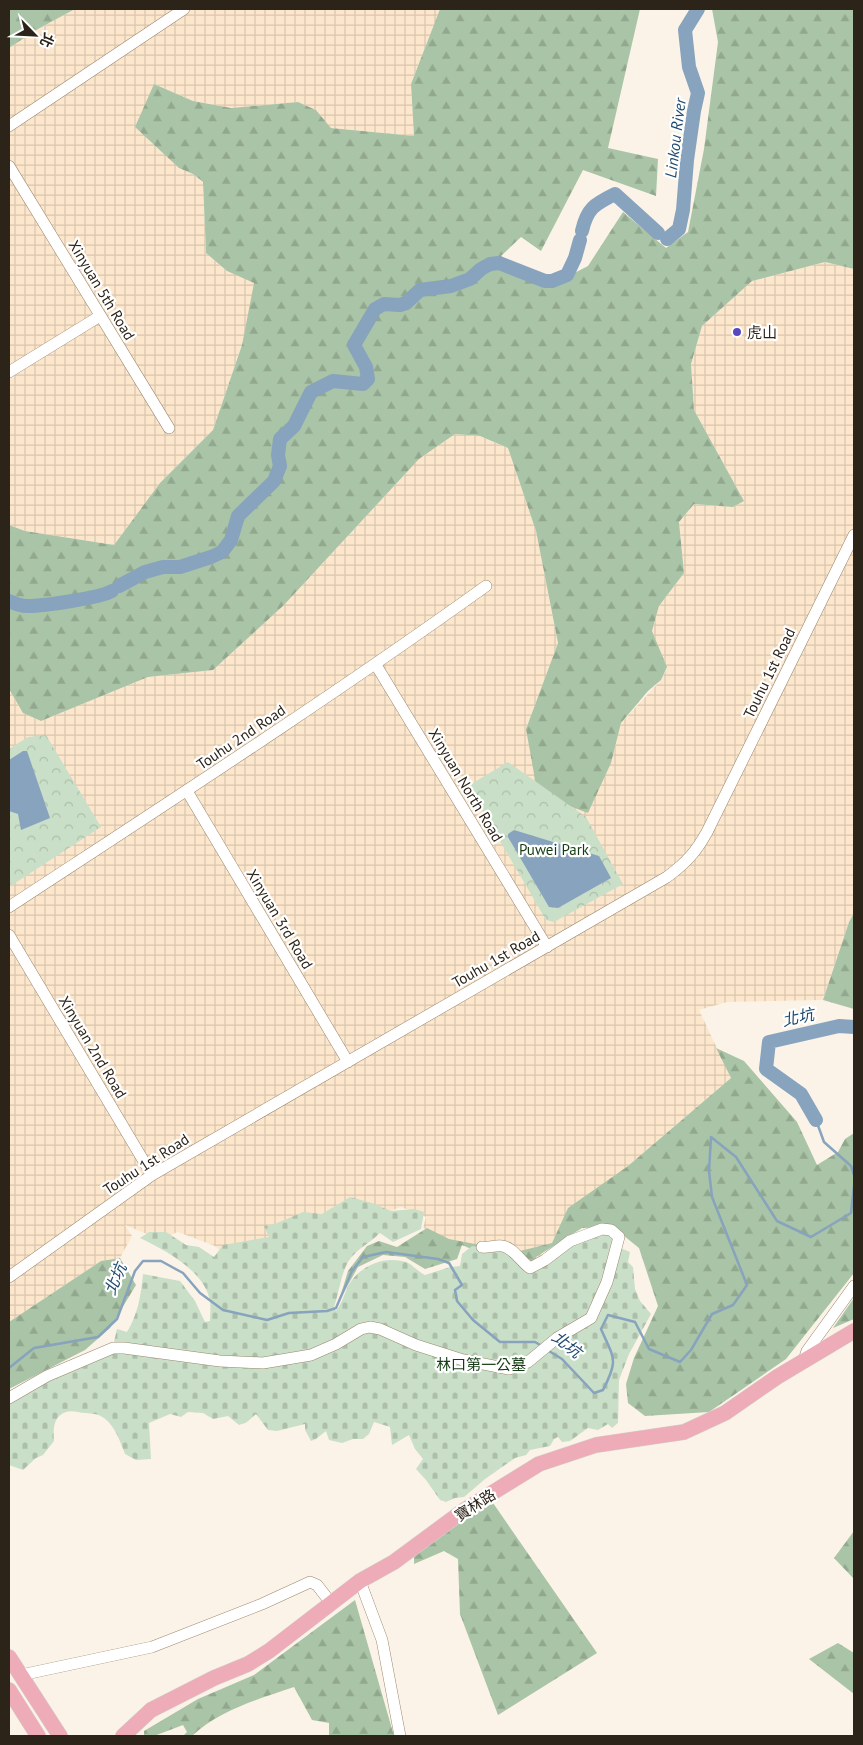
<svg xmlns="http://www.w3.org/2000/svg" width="863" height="1745" font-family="'PT Sans','Noto Sans TC',sans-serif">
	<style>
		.industrial { fill: url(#industrial-grid) }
		.forest { fill: url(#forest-firs) }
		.cemetery { fill: url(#cemetery-stones) }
		.park { fill: url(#park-crowns) }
		.water { fill: #87a3be }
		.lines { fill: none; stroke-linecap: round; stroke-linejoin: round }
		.stream { stroke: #87a3be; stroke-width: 2.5 }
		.river { stroke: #87a3be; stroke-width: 14 }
		.minor-casing { stroke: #9b876d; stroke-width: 12 }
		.major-casing { stroke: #d5d3d1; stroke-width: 16 }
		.minor { stroke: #fff; stroke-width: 11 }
		.major { stroke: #edacb8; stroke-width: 15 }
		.poi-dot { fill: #5649c0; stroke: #fff; stroke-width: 2 }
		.labels { text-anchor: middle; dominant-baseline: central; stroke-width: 4.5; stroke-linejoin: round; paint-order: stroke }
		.street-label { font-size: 15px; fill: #2c2419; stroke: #fff }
		.poi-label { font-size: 15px; fill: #2c2419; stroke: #fff; text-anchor: start }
		.park-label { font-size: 15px; fill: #153c14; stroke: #fff }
		.water-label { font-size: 16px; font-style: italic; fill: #1f4a70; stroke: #fff }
	</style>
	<defs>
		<pattern id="industrial-grid" width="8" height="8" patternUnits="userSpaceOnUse" patternTransform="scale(1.25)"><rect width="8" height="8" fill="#fde7cc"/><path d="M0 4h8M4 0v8" fill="none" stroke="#d9c6af"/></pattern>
		<pattern id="forest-firs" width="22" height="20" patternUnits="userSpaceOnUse" patternTransform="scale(1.25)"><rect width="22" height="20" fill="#a9c4a6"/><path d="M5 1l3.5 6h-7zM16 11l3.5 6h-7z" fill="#92a88e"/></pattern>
		<pattern id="cemetery-stones" width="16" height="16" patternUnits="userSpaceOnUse" patternTransform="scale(1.25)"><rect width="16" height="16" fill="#c9dfc7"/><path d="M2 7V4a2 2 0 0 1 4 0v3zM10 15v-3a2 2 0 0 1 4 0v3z" fill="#adbfaa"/></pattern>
		<pattern id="park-crowns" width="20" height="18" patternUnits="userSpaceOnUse" patternTransform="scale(1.25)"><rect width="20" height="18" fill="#c9dfc7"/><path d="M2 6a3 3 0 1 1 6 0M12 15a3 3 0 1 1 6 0" fill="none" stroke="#adbfaa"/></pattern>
	</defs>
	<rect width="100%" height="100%" fill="#fbf3e7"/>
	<path class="industrial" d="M75 9H440L411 84 414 136 331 128 316 110 298 102 231 108 193 101 154 84 179 168 193 174 203 183 206 253 227 271 255 283 242 345 213 430 160 483 114 545 25 531 9 525V48L38 29Z
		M825 262 854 269V913L849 922 823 1000 727 1002 699 1010 731 1078 628 1166 569 1208 552 1243 525 1272 423 1228 426 1217 401 1207 239 1270 215 1246 178 1232 159 1239 125 1225 132 1236 120 1258 101 1261 9 1322V689L23 713 41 721 148 677 213 670 283 606 419 459 455 434 480 436 508 448 536 531 558 643 526 729 611 763 621 723 661 680 667 668 652 631 659 606 684 573 679 522 694 504 733 507 744 501 694 410 691 364 702 326 752 281Z"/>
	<path class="forest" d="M9 9H75L38 29 9 48Z
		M440 9H640L608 148 658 159 656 196 583 170 541 251 521 237 501 256 547 287 588 266 623 212 666 248 688 232 704 149 718 42 712 9H854V269L825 262 752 281 702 326 691 364 694 410 744 501 733 507 694 504 679 522 684 573 659 606 652 631 667 667 661 680 648 691 621 723 611 763 588 813 553 800 536 785 526 729 558 643 536 531 508 448 480 436 455 434 419 459 283 606 213 670 148 677 41 721 23 713 9 689V525L25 531 114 545 160 483 213 430 242 345 254 283 227 271 206 253 203 182 193 174 179 168 135 127 154 84 193 101 231 108 298 102 316 110 331 128 414 136 411 84Z
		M854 913V1009L823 1000 849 922Z
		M716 1048 744 1061 797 1122 817 1165 838 1152 845 1139 854 1133V1273L786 1359 709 1412 645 1416 628 1403 626 1384 634 1358 658 1306 639 1248 613 1227 582 1228 536 1257 525 1272 462 1245 457 1259 425 1269 405 1257 383 1255 358 1267 339 1301 348 1271 367 1246 379 1241 397 1247 427 1228 449 1239 516 1252 552 1243 568 1208 628 1166 731 1078Z
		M120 1258 136 1285 110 1328 85 1350 9 1389V1322L101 1261Z
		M854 1298V1319L833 1328Z
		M493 1503 597 1653 498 1715 460 1614 458 1559 444 1551 414 1564V1551Z
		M854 1531V1579L834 1558Z
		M355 1600 394 1736H329V1723L312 1720 294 1687C259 1699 219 1710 192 1736H183L187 1732 183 1725 154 1736H144V1731L198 1699 254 1675Z
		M838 1643 854 1653V1694L809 1659Z"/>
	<path class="cemetery" d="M350 1197 372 1203 391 1211 414 1209 424 1212 421 1229 393 1242 380 1233C370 1243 356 1249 348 1262 341 1274 339 1293 334 1307L336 1311C342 1303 344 1295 348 1286 359 1266 384 1255 406 1262 412 1264 418 1272 425 1275L450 1267 460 1266 462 1254 472 1246 486 1249 503 1248 529 1263 597 1231 608 1234 616 1239 618 1247 630 1252 628 1262 633 1267 635 1289 640 1301 651 1314 629 1354 619 1380 618 1423 612 1428 608 1424 598 1430 588 1428 570 1441 562 1442 558 1437 554 1439 550 1446 530 1450 526 1455 515 1458 485 1479 464 1497 455 1498 446 1502 440 1500 426 1480 416 1469 423 1459 415 1449 409 1435 392 1445 390 1427 374 1422 369 1434 363 1439H353L342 1443 329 1440 326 1431 316 1439 311 1441 305 1430V1424L277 1431 268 1430 256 1414 247 1422 239 1425 228 1416 213 1419 203 1413 188 1412 181 1417 170 1414 149 1423 151 1459 136 1460 125 1454C120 1441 115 1426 104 1418 97 1413 93 1414 85 1413 79 1413 72 1410 66 1412 53 1416 53 1430 54 1441L43 1455 36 1458 23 1470 9 1465V1400L112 1350 117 1329 127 1332C138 1314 141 1295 143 1274L180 1281 195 1301 205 1322 210 1321C210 1315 211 1308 210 1301 205 1271 165 1250 140 1238L149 1232H166L186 1245 199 1247 214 1257 223 1245 269 1237 264 1226 275 1224 303 1212 322 1214Z"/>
	<path class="park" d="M46 735 101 827 9 887V749L28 737Z
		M508 762 586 817 623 884 554 922 546 920 468 786Z"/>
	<path class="water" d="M23 751H27L50 818 21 830 18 814 9 811V760Z
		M514 830 599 856 611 878 558 908 549 907 508 837V834Z"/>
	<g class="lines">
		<path class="stream" d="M816 1120 824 1142 851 1166 854 1175
			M549 1351 562 1359 594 1393 603 1390C619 1359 614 1359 601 1329L608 1315 635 1322 649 1349 680 1362 691 1350 712 1314 733 1305 747 1285 712 1197 709 1171 711 1137 736 1157 777 1221 811 1237 851 1213 854 1186
			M9 1368 34 1348 98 1337 117 1319 135 1271 143 1261H161L183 1273 200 1293 223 1310 267 1320 289 1313 327 1311 336 1308 352 1271 363 1257 386 1252 438 1259 449 1263 462 1285 455 1290 457 1301 473 1320 500 1342H535L542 1346"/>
		<path class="river" d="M582 231C587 208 595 204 615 194L658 233
			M667 239 679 229 683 210 687 160 694 111 698 93 689 67 685 30 698 9
			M119 586 145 572 163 567H180L211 557 222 552 231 540 238 516 274 481 280 466 278 455 280 439 294 426 311 392 333 381 363 384 368 379 366 367 354 345 375 309 384 304 400 305 406 303 420 290 451 286 470 279 481 269 490 264 499 263 545 281H552L567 275 575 258 580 240
			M9 601C15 604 21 606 28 606 43 606 100 598 112 591
			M816 1120 801 1094 766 1069 769 1042 839 1026 854 1027"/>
		<g class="minor-casing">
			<path id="minor" d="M9 126 184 9
				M9 166 169 428
				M9 372 100 316
				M376 665 547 947
				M187 791 348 1062
				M9 907C169 802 330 698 486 586
				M9 935 152 1175
				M9 1277 152 1175 667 877C686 863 696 852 707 832L854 535
				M804 1360 807 1351 854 1286
				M9 1398 47 1376 113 1348H124L220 1361 263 1363 311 1355 336 1344 361 1329 370 1327 380 1329 416 1345 463 1360 509 1369 528 1362 557 1338 591 1318 607 1282 619 1237 611 1230 602 1229 570 1241 545 1260 530 1268C521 1262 513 1247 502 1246 495 1245 491 1248 482 1247
				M360 1581 382 1640 400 1736
				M21 1675 152 1647 262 1604 310 1582 317 1585 331 1603"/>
		</g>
		<g class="major-casing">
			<path id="major" d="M9 1657 60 1736
				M9 1690 38 1736
				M123 1736 151 1710 214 1678 248 1664 269 1651 360 1581 394 1562 463 1511 539 1464 596 1445 684 1432 725 1413 777 1377 854 1331"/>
		</g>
		<use href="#minor" class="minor"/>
		<use href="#major" class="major"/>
	</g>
	<circle class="poi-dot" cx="737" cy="332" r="5"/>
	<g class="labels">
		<g class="street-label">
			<text transform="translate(102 290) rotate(59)">Xinyuan 5th Road</text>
			<text transform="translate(769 673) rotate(-64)">Touhu 1st Road</text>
			<text transform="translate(241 737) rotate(-34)">Touhu 2nd Road</text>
			<text transform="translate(466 785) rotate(59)">Xinyuan North Road</text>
			<text transform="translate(280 919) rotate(59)">Xinyuan 3rd Road</text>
			<text transform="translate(496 959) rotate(-30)">Touhu 1st Road</text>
			<text transform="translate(93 1047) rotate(59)">Xinyuan 2nd Road</text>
			<text transform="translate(146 1164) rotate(-33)">Touhu 1st Road</text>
			<text transform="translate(475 1505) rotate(-33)">寶林路</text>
		</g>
		<g class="poi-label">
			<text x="747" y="332">虎山</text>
		</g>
		<g class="park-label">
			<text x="554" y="849">Puwei Park</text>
			<text x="481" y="1364">林口第一公墓</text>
		</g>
		<g class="water-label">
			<text transform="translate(675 138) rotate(-83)">Linkou River</text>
			<text transform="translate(798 1017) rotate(-12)">北坑</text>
			<text transform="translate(115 1279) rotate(-67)">北坑</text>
			<text transform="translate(567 1344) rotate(38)">北坑</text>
		</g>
	</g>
	<rect width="863" height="1745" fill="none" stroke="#2c2419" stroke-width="20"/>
	<g transform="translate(35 35) rotate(114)" stroke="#ffffff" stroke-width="4" paint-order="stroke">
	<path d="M0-4L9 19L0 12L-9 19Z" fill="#2c2419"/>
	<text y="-8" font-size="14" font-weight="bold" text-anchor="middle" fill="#2c2419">北</text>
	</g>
</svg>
